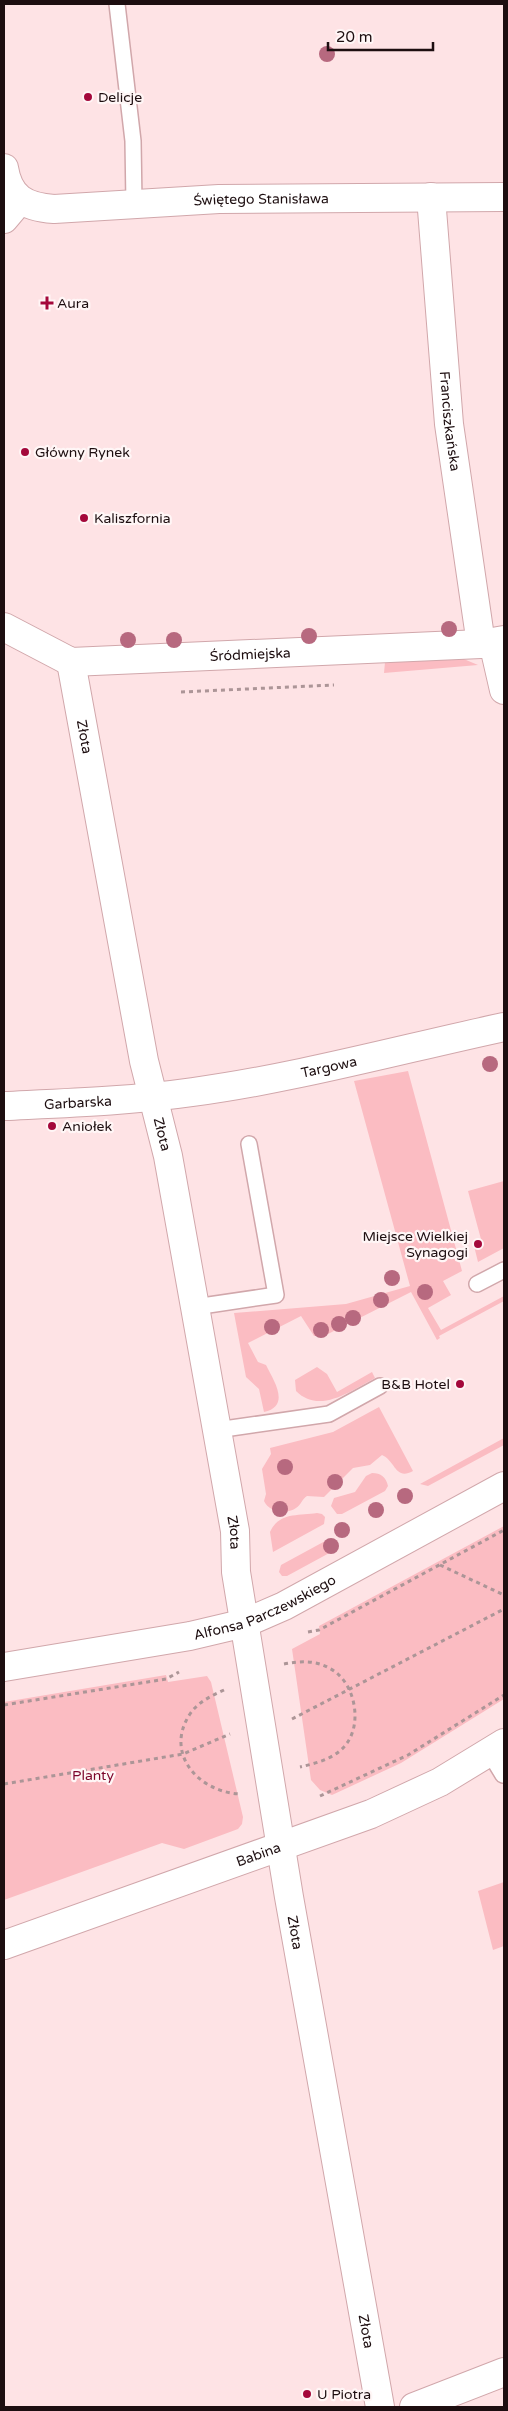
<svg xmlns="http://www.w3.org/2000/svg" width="508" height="2411" font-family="'Varela Round',sans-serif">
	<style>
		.green { fill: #fbbcc2 }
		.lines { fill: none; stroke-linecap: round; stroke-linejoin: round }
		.service-casing { stroke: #d1a7ab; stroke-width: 18 }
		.minor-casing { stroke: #d1a7ab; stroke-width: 30 }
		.path { stroke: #ac9597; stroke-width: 3; stroke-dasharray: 4 4; stroke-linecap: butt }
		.service { stroke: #fff; stroke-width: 15 }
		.minor { stroke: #fff; stroke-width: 28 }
		.tree { fill: #b7697f }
		.poi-dot { fill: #a4083b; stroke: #fff6f6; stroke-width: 2 }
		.labels { text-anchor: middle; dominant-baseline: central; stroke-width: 4.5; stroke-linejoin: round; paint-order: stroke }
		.poi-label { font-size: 14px; fill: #1d0e10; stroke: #fff6f6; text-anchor: start }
		.street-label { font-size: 14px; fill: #1d0e10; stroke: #fff6f6 }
		.park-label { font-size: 14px; fill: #7d052b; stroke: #fff6f6 }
	</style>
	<rect width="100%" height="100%" fill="#fee3e5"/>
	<path class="green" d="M459 657 478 665 384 673 385 662Z
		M408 1071 462 1271 443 1281 451 1295 428 1308 441 1330 504 1296V1301L439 1336 440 1338 437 1340 411 1292 324 1336H314L301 1316 248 1343 258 1362 266 1365C274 1381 291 1406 264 1412L259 1389 246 1377 234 1313 346 1304 410 1286 354 1081Z
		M504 1181V1248L478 1262 474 1246 482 1243 468 1191Z
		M317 1367 327 1374 337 1392 372 1372 375 1378C352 1390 320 1415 296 1391L295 1380Z
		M379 1407 413 1471C395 1481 395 1460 382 1455L370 1465 353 1468 324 1497 307 1496C302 1499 301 1505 296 1508 286 1515 269 1512 264 1501L266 1494 262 1469 271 1454 270 1448 333 1432Z
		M504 1438V1445L428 1486 420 1484Z
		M372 1473C381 1473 386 1477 388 1486L385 1491 342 1514H337L331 1506 334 1498 355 1492 366 1476Z
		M317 1513 322 1514 325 1517 324 1524 273 1552 270 1532C279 1512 298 1516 317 1513Z
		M504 1526V1699L401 1763 332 1795 320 1790 311 1780 292 1649 320 1634 319 1626Z
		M327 1540 335 1543 333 1551 287 1576H282L279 1572 281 1565Z
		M166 1675 168 1682 207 1676 211 1682 243 1817 242 1824 238 1829 184 1849 162 1843 4 1900V1702Z
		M504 1882V1946L493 1950 478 1891Z"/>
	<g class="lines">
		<g class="service-casing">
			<path id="service" d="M117 4 133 141 134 203
				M477 1284 504 1270
				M195 1307 276 1295 249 1144
				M217 1430 329 1414 380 1386
				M489 1752 503 1775"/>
		</g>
		<g class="minor-casing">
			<g id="minor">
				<path id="s1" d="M4 168C9 198 25 207 54 209L219 199 504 197"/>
				<path id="s2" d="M431 197 449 424 481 644"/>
				<path d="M4 219 20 200"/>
				<path id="s3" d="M4 627 71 662 481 644 504 640"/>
				<path d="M493 642 504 690"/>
				<path id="s4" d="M71 662 144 1061 168 1156 195 1307 235 1531 236 1572 289 1897 380 2407"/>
				<path id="s5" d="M4 1106C67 1103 130 1101 193 1092 296 1078 402 1049 504 1027"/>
				<path id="s6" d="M4 1667 190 1636 245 1623 284 1606 504 1486"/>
				<path id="s7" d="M4 1945 371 1814 440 1782 504 1743"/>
				<path d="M414 2407 504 2372"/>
			</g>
		</g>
		<path class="path" d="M181 692 334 685
			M440 1565 504 1595
			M308 1632 319 1630 504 1530
			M284 1664C300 1661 315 1660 329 1668 354 1680 363 1721 347 1743 337 1758 317 1763 300 1767
			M224 1690C211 1696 198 1702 190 1714 164 1753 198 1792 240 1794
			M4 1705 166 1679 179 1672
			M292 1719 504 1609
			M4 1784 183 1754 230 1734
			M320 1796 408 1755 504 1695"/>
		<use href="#service" class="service"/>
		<use href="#minor" class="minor"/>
	</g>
	<g class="tree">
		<circle cx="327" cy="54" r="8"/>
		<circle cx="449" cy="629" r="8"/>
		<circle cx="309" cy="636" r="8"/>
		<circle cx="128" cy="640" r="8"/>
		<circle cx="174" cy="640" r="8"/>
		<circle cx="490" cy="1064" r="8"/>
		<circle cx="392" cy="1278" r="8"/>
		<circle cx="425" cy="1292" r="8"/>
		<circle cx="381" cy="1300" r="8"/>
		<circle cx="353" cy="1318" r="8"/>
		<circle cx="339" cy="1324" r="8"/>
		<circle cx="272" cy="1327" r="8"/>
		<circle cx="321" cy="1330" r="8"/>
		<circle cx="285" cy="1467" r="8"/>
		<circle cx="335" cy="1482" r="8"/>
		<circle cx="405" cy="1496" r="8"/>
		<circle cx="280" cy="1509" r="8"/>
		<circle cx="376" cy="1510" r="8"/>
		<circle cx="342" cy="1530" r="8"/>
		<circle cx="331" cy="1546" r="8"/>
	</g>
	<g class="poi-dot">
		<circle cx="88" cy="97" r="5"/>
		<path d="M44.5 295.5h5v5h5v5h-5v5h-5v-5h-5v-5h5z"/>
		<circle cx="25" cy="452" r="5"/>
		<circle cx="84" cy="518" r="5"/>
		<circle cx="52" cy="1126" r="5"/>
		<circle cx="478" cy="1244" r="5"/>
		<circle cx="460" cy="1384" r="5"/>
		<circle cx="307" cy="2394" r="5"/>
	</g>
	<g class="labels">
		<g class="poi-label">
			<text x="98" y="97">Delicje</text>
			<text x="57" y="303">Aura</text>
			<text x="35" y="452">Główny Rynek</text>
			<text x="94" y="518">Kaliszfornia</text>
			<text x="62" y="1126">Aniołek</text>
			<text x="468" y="1236" text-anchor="end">Miejsce Wielkiej<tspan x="468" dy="16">Synagogi</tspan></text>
			<text x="450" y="1384" text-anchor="end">B&amp;B Hotel</text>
			<text x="317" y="2394">U Piotra</text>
		</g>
		<g class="street-label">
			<text stroke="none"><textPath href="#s1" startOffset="279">Świętego Stanisława</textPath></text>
			<text stroke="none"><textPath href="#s2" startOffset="225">Franciszkańska</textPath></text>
			<text stroke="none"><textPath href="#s3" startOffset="255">Śródmiejska</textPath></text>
			<text stroke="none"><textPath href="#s4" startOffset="76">Złota</textPath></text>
			<text stroke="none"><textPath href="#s5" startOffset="328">Targowa</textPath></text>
			<text stroke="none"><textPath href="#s5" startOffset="74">Garbarska</textPath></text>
			<text stroke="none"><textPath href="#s4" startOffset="481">Złota</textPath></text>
			<text stroke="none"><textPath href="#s4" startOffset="886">Złota</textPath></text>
			<text stroke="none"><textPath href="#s6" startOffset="269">Alfonsa Parczewskiego</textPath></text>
			<text stroke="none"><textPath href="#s7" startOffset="270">Babina</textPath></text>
			<text stroke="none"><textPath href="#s4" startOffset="1291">Złota</textPath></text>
			<text stroke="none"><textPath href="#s4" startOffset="1696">Złota</textPath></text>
		</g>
		<g class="park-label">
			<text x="93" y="1775">Planty</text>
		</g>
	</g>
	<rect width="508" height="2411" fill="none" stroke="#1d0e10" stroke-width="10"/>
	<path d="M328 42v8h105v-8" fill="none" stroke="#1d0e10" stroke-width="2.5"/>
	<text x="336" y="42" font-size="15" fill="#1d0e10" stroke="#fff6f6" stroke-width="4" paint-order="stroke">20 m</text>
</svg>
